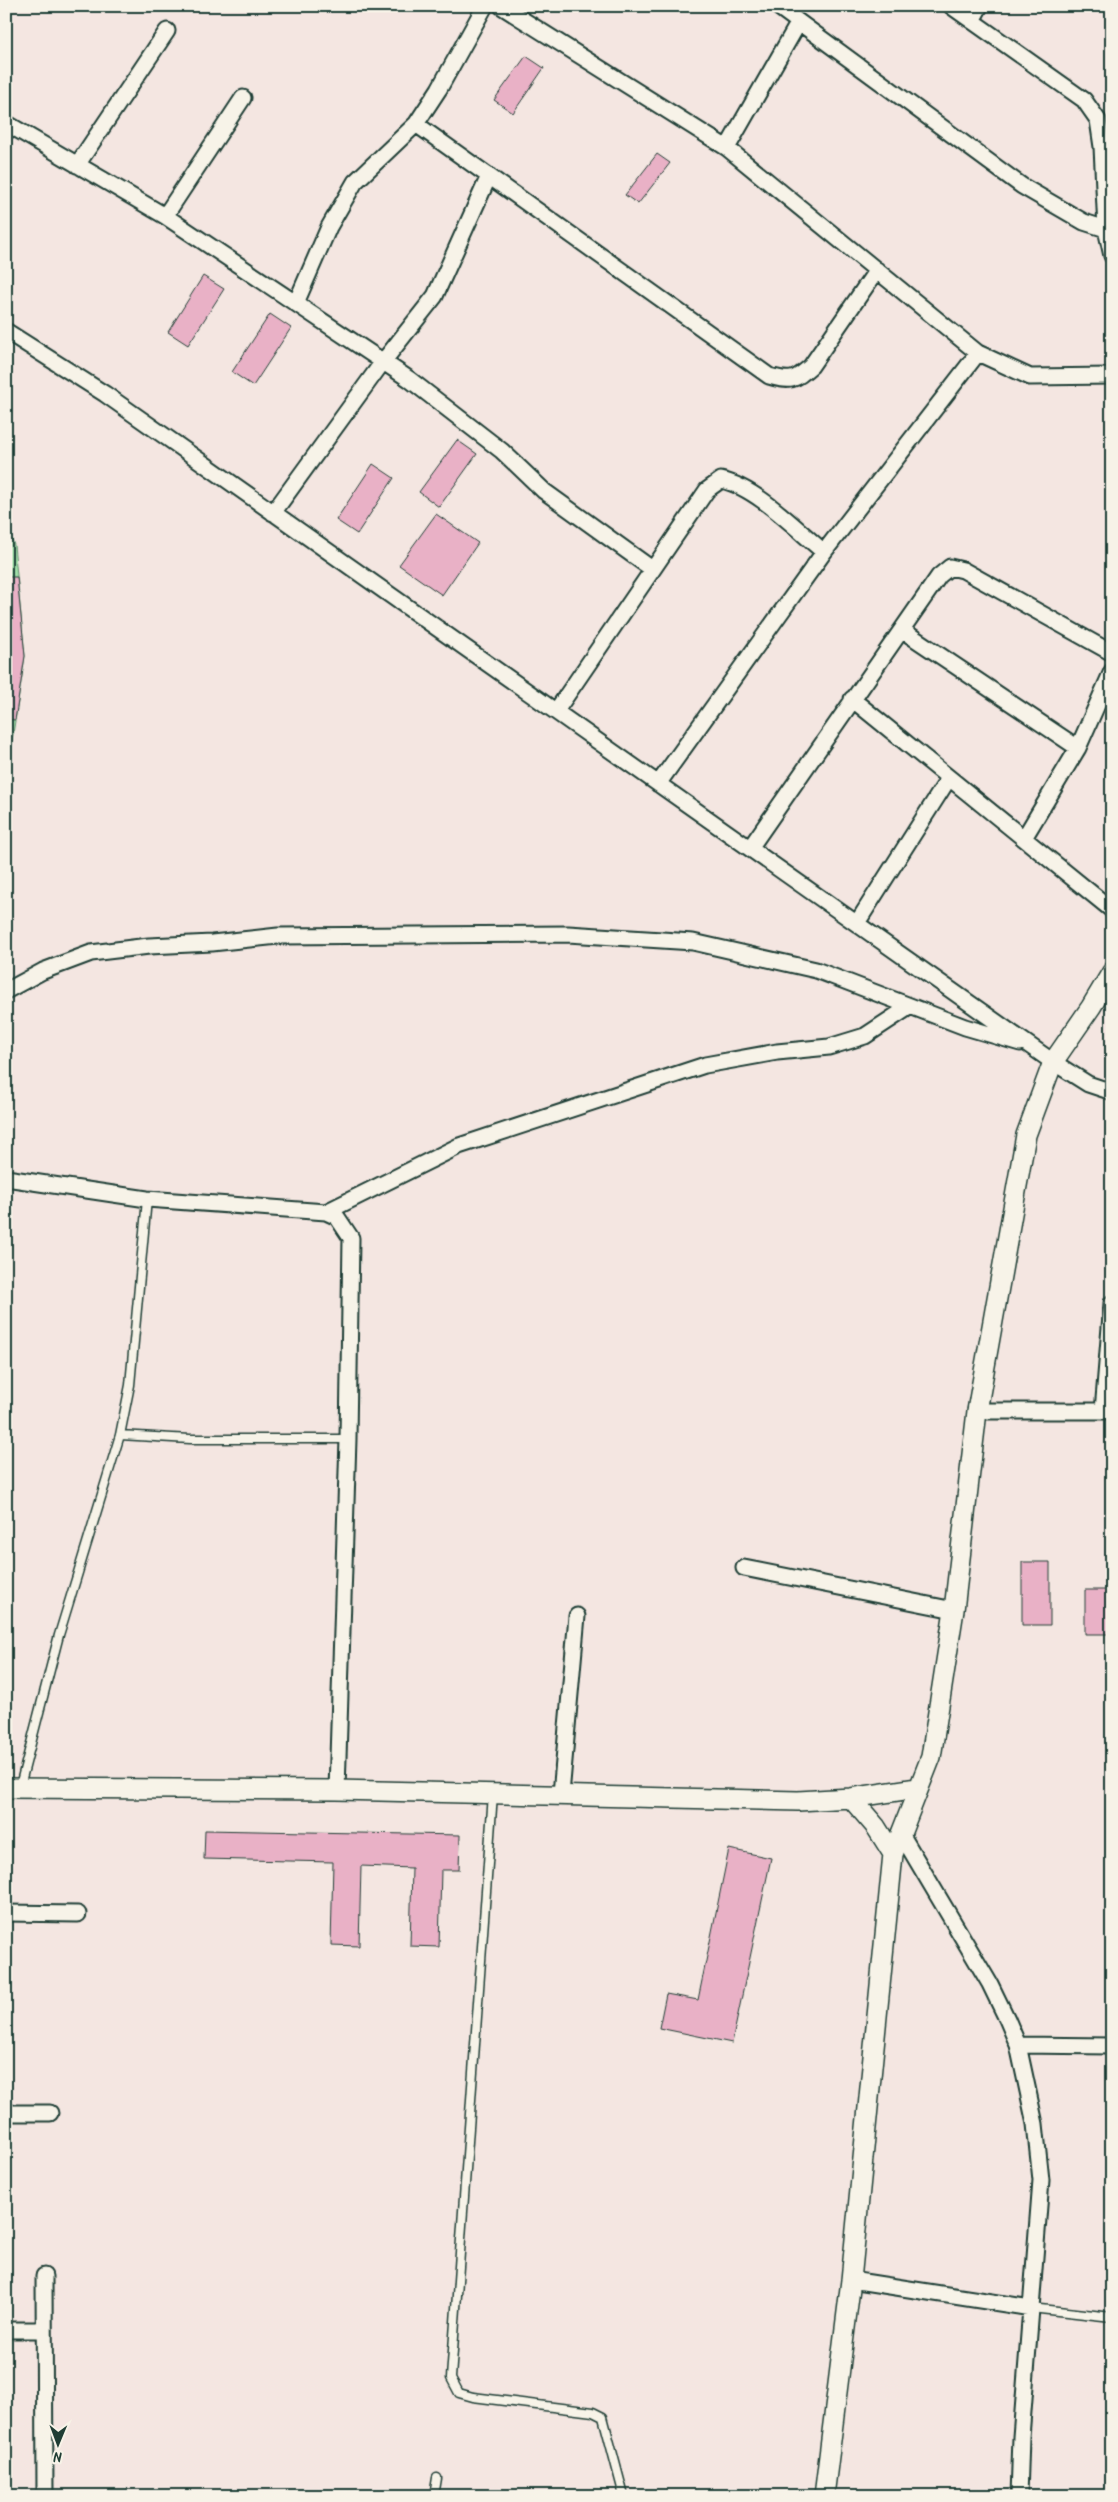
<svg xmlns="http://www.w3.org/2000/svg" width="1118" height="2502" font-family="Kalam,sans-serif">
	<style>
		.green { fill: #a0dfa8; stroke: #608e6e }
		.building { fill: #e9b1c6; stroke: #1f3d34 }
		.lines { fill: none; stroke-linecap: round; stroke-linejoin: round }
		.service-casing { stroke: #1f3d34; stroke-width: 11 }
		.minor-casing { stroke: #1f3d34; stroke-width: 19 }
		.tertiary-casing { stroke: #1f3d34; stroke-width: 22 }
		.service { stroke: #f7f3e8; stroke-width: 8 }
		.minor { stroke: #f7f3e8; stroke-width: 15 }
		.tertiary { stroke: #f7f3e8; stroke-width: 19 }
	</style>
	<rect width="100%" height="100%" fill="#f4e6e1"/>
	<filter id="ink" filterUnits="userSpaceOnUse"><feTurbulence type="fractalNoise" baseFrequency=".02" numOctaves="2"/><feDisplacementMap in="SourceGraphic" scale="10" xChannelSelector="R" yChannelSelector="G"/><feConvolveMatrix kernelMatrix="1 2 1 2 8 2 1 2 1" color-interpolation-filters="sRGB"/></filter>
	<g filter="url(#ink)">
		<path class="green" d="M6 525 14 545 25 656 11 747 6 765Z"/>
		<path class="building" d="M526 56 544 68 513 113 494 100Z
			M657 154 670 163 638 204 625 195Z
			M203 276 224 289 188 345 168 332Z
			M270 314 291 328 253 386 232 372Z
			M457 440 477 454 439 507 419 492Z
			M373 464 394 478 357 534 336 520Z
			M436 514 478 543 442 595 399 565Z
			M6 577H17L25 656 15 720 6 719Z
			M1022 1562H1050V1625H1022Z
			M1085 1590H1112V1634H1085Z
			M205 1830 460 1835 459 1870H441L439 1947 410 1946 412 1868 361 1866 359 1946 331 1945 333 1862 204 1859Z
			M729 1849 771 1858 732 2043 659 2028 666 1994 698 2000Z"/>
		<g class="lines">
			<g class="service-casing">
				<path id="service" d="M120 1435 190 1439H348
					M20 1786 59 1635 120 1435 130 1385 147 1199
					M493 1794 451 2378 459 2393 473 2397 593 2412 603 2417 624 2496
					M1031 2308 1112 2317
					M434 2496 437 2478"/>
			</g>
			<g class="minor-casing">
				<path id="minor" d="M501 6 727 148 978 353 1030 377 1112 376
					M777 6 1022 186 1084 222 1106 229
					M951 6 1084 100 1098 120 1102 147 1106 229 1112 256
					M972 21 980 6
					M6 123 165 216 409 379 502 451 544 491 652 569
					M416 124 769 376C791 382 794 381 811 366L877 270
					M727 148 799 22
					M77 165 167 31
					M165 216 243 98
					M296 303 329 227 355 182 416 124 439 89 485 6
					M6 331 105 394 1053 1062 1088 1084 1112 1092
					M273 513 382 363 435 296 489 176
					M902 630 1078 748
					M852 699 1112 910
					M556 711 707 490 721 480C756 487 796 529 824 552
					M658 784 824 552 978 353
					M1024 838 1078 748 1112 671
					M750 848 939 576 950 567 963 570 1112 653
					M857 923 949 778
					M6 991 43 971 91 953 149 946 212 943 278 936 568 934 693 942 816 970 965 1027 1020 1043
					M6 1178 147 1199 326 1212 337 1217 351 1238 348 1439 337 1790
					M326 1212 459 1146 705 1065 777 1052 829 1047 865 1036 909 1007
					M977 1411H1112
					M1103 1411 1112 1303
					M744 1568 954 1610
					M561 1794 577 1616
					M900 1832 990 1984 1007 2019 1018 2045 1035 2124 1041 2180 1021 2437 1019 2496
					M6 1913 78 1914
					M1018 2045 1112 2046
					M6 2113H50
					M44 2276 45 2496
					M851 2280 1031 2308
					M6 2330H44"/>
			</g>
			<g class="tertiary-casing">
				<path id="tertiary" d="M6 1788 337 1790 798 1801 851 1798 917 1788
					M851 1798 876 1827 893 1854
					M824 2496 851 2280 893 1854 931 1757 954 1610 977 1411 1026 1135 1053 1062 1091 1007 1112 972"/>
			</g>
			<use href="#service" class="service"/>
			<use href="#minor" class="minor"/>
			<use href="#tertiary" class="tertiary"/>
		</g>
	</g>
	<rect width="1118" height="2502" fill="none" stroke="#f7f3e8" stroke-width="25"/>
	<rect x="12" y="12" width="1093" height="2477" fill="none" stroke="#1f3d34" stroke-width="2" filter="url(#ink)"/>
	<g transform="translate(58 2444) rotate(181)" stroke="#f7f3e8" stroke-width="4" paint-order="stroke">
	<path d="M0-4L9 19L0 12L-9 19Z" fill="#1f3d34"/>
	<text y="-8" font-size="14" font-weight="bold" text-anchor="middle" fill="#1f3d34">N</text>
	</g>
</svg>
